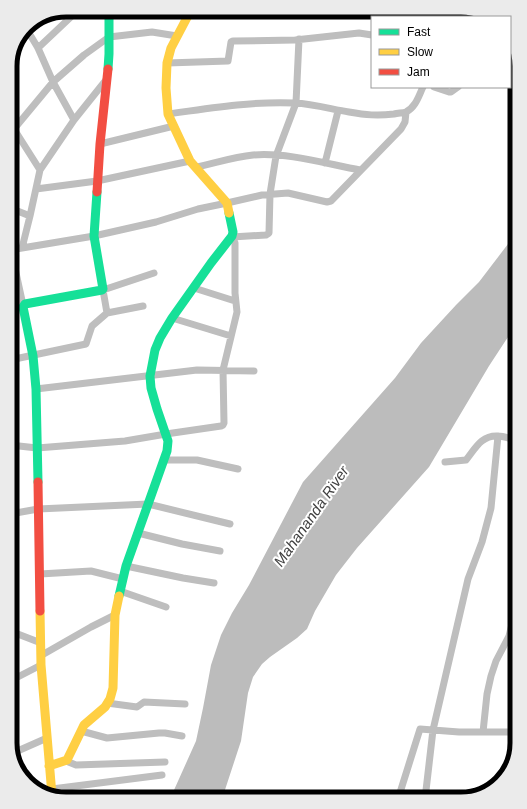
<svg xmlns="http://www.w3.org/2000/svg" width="527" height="809" font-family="Helvetica,sans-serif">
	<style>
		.water { fill: #bcbcbc }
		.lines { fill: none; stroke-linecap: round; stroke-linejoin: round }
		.street { stroke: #bebebe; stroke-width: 7 }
		.fast { stroke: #16e098; stroke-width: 9 }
		.slow { stroke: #ffcf43; stroke-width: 9 }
		.jam { stroke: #f24e42; stroke-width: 9 }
		.labels { text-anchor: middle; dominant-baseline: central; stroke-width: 4; stroke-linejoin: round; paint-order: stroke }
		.water-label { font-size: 15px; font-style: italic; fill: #404040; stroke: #fff }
		.rim { fill: none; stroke: #000; stroke-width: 5 }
	</style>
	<rect width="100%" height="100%" fill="#fff"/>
	<path class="water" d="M517 228V325L506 340 489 366 429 467 357 548 336 575 315 611 307 629 297 638 270 657 262 664 253 677 248 693 241 741 222 799H170L196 741 203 708 211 665 221 635 232 613 249 585 303 482 395 378 421 343 456 305 479 282 508 244Z"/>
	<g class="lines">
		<path class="street" d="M444 10 446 17
			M410 17 425 10
			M26 28 38 48 53 82 74 120
			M38 48 74 14 72 10
			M510 48 512 47
			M167 63 228 61 231 42 233 41 295 40 359 33 372 35
			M434 87 449 92H451L458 87
			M168 114C210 108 253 101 295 103 313 104 331 109 349 112 366 115 377 116 394 114 398 113 403 113 406 112 416 107 419 95 423 87
			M10 120 14 129 40 170
			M10 135 14 129 53 82 84 55 109 37 152 32 177 36
			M100 144 174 126
			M325 163 338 111
			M196 167C215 163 234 157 253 155 287 152 327 164 360 170
			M36 189 97 181 190 161
			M10 208 30 216
			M232 237 266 235 269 233 270 194 276 156 296 103 299 39
			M22 248 30 216 40 170 74 120 106 80
			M10 250 94 236 156 222 198 209 227 203 262 195 288 193 327 202 331 201 401 129 405 122 406 112
			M194 288 235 301
			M10 307 23 305 11 250
			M107 313 143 306
			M172 318 231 336
			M10 360 86 344 92 326 107 313 103 290 154 273
			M515 372 517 367
			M36 389 197 370 254 371
			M10 445 37 448 125 441 166 434 221 426 223 425 224 423 223 370 237 312 235 293V243L232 236
			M164 460H197L238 469
			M445 462 466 460C475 449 481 435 498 436 504 436 511 439 517 441
			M10 514 38 509 148 504 230 524
			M138 533 182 544 220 551
			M126 566 183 578 214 583
			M40 574 91 571 123 579
			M120 591 166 607
			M10 631 41 643
			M42 655 91 627 115 615
			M10 681 41 665
			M107 703 137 707 144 702 185 704
			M81 731 107 738 159 733H165L182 736
			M483 732 487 694 491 676 496 661 509 636 517 605
			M13 753 47 738
			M66 761 76 765 165 762
			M52 789 162 775
			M425 794 483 793
			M398 799 420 729 459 732H510L517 730
			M425 799 433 730 468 579 482 542 491 508 498 436"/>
		<path class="fast" d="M108 69 109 54V10
			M38 482 36 389 33 356 23 307 25 304 102 290 103 289 94 236 97 192
			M119 596 126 566 167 451 168 441 157 409 151 388 150 376 155 350 160 338 172 318 211 263 232 236 233 232 229 213"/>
		<path class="slow" d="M191 10 171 48 167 63 166 88 168 114 190 161 227 203 229 213
			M40 611 41 665 52 795
			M49 766 67 760 84 725 105 707 110 699 113 688 115 615 119 596"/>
		<path class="jam" d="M97 192 100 144 108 69
			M38 482 40 611"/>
	</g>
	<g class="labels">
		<g class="water-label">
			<text transform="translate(311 516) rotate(-55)">Mahananda River</text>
		</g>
	</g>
	<path d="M0 0H527V809H0ZM66 17H461A49 49 0 0 1 510 66V743A49 49 0 0 1 461 792H66A49 49 0 0 1 17 743V66A49 49 0 0 1 66 17Z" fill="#ebebeb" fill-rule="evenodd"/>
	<path class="rim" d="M66 17H461A49 49 0 0 1 510 66V743A49 49 0 0 1 461 792H66A49 49 0 0 1 17 743V66A49 49 0 0 1 66 17Z"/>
	<rect x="371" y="16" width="140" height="72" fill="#ffffff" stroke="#999999"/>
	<rect x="379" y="29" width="20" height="6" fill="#16e098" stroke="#999999"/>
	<text x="407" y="36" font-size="12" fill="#000000">Fast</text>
	<rect x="379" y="49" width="20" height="6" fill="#ffcf43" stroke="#999999"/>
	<text x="407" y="56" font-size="12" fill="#000000">Slow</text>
	<rect x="379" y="69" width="20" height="6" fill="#f24e42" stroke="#999999"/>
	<text x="407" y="76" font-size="12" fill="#000000">Jam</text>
</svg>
